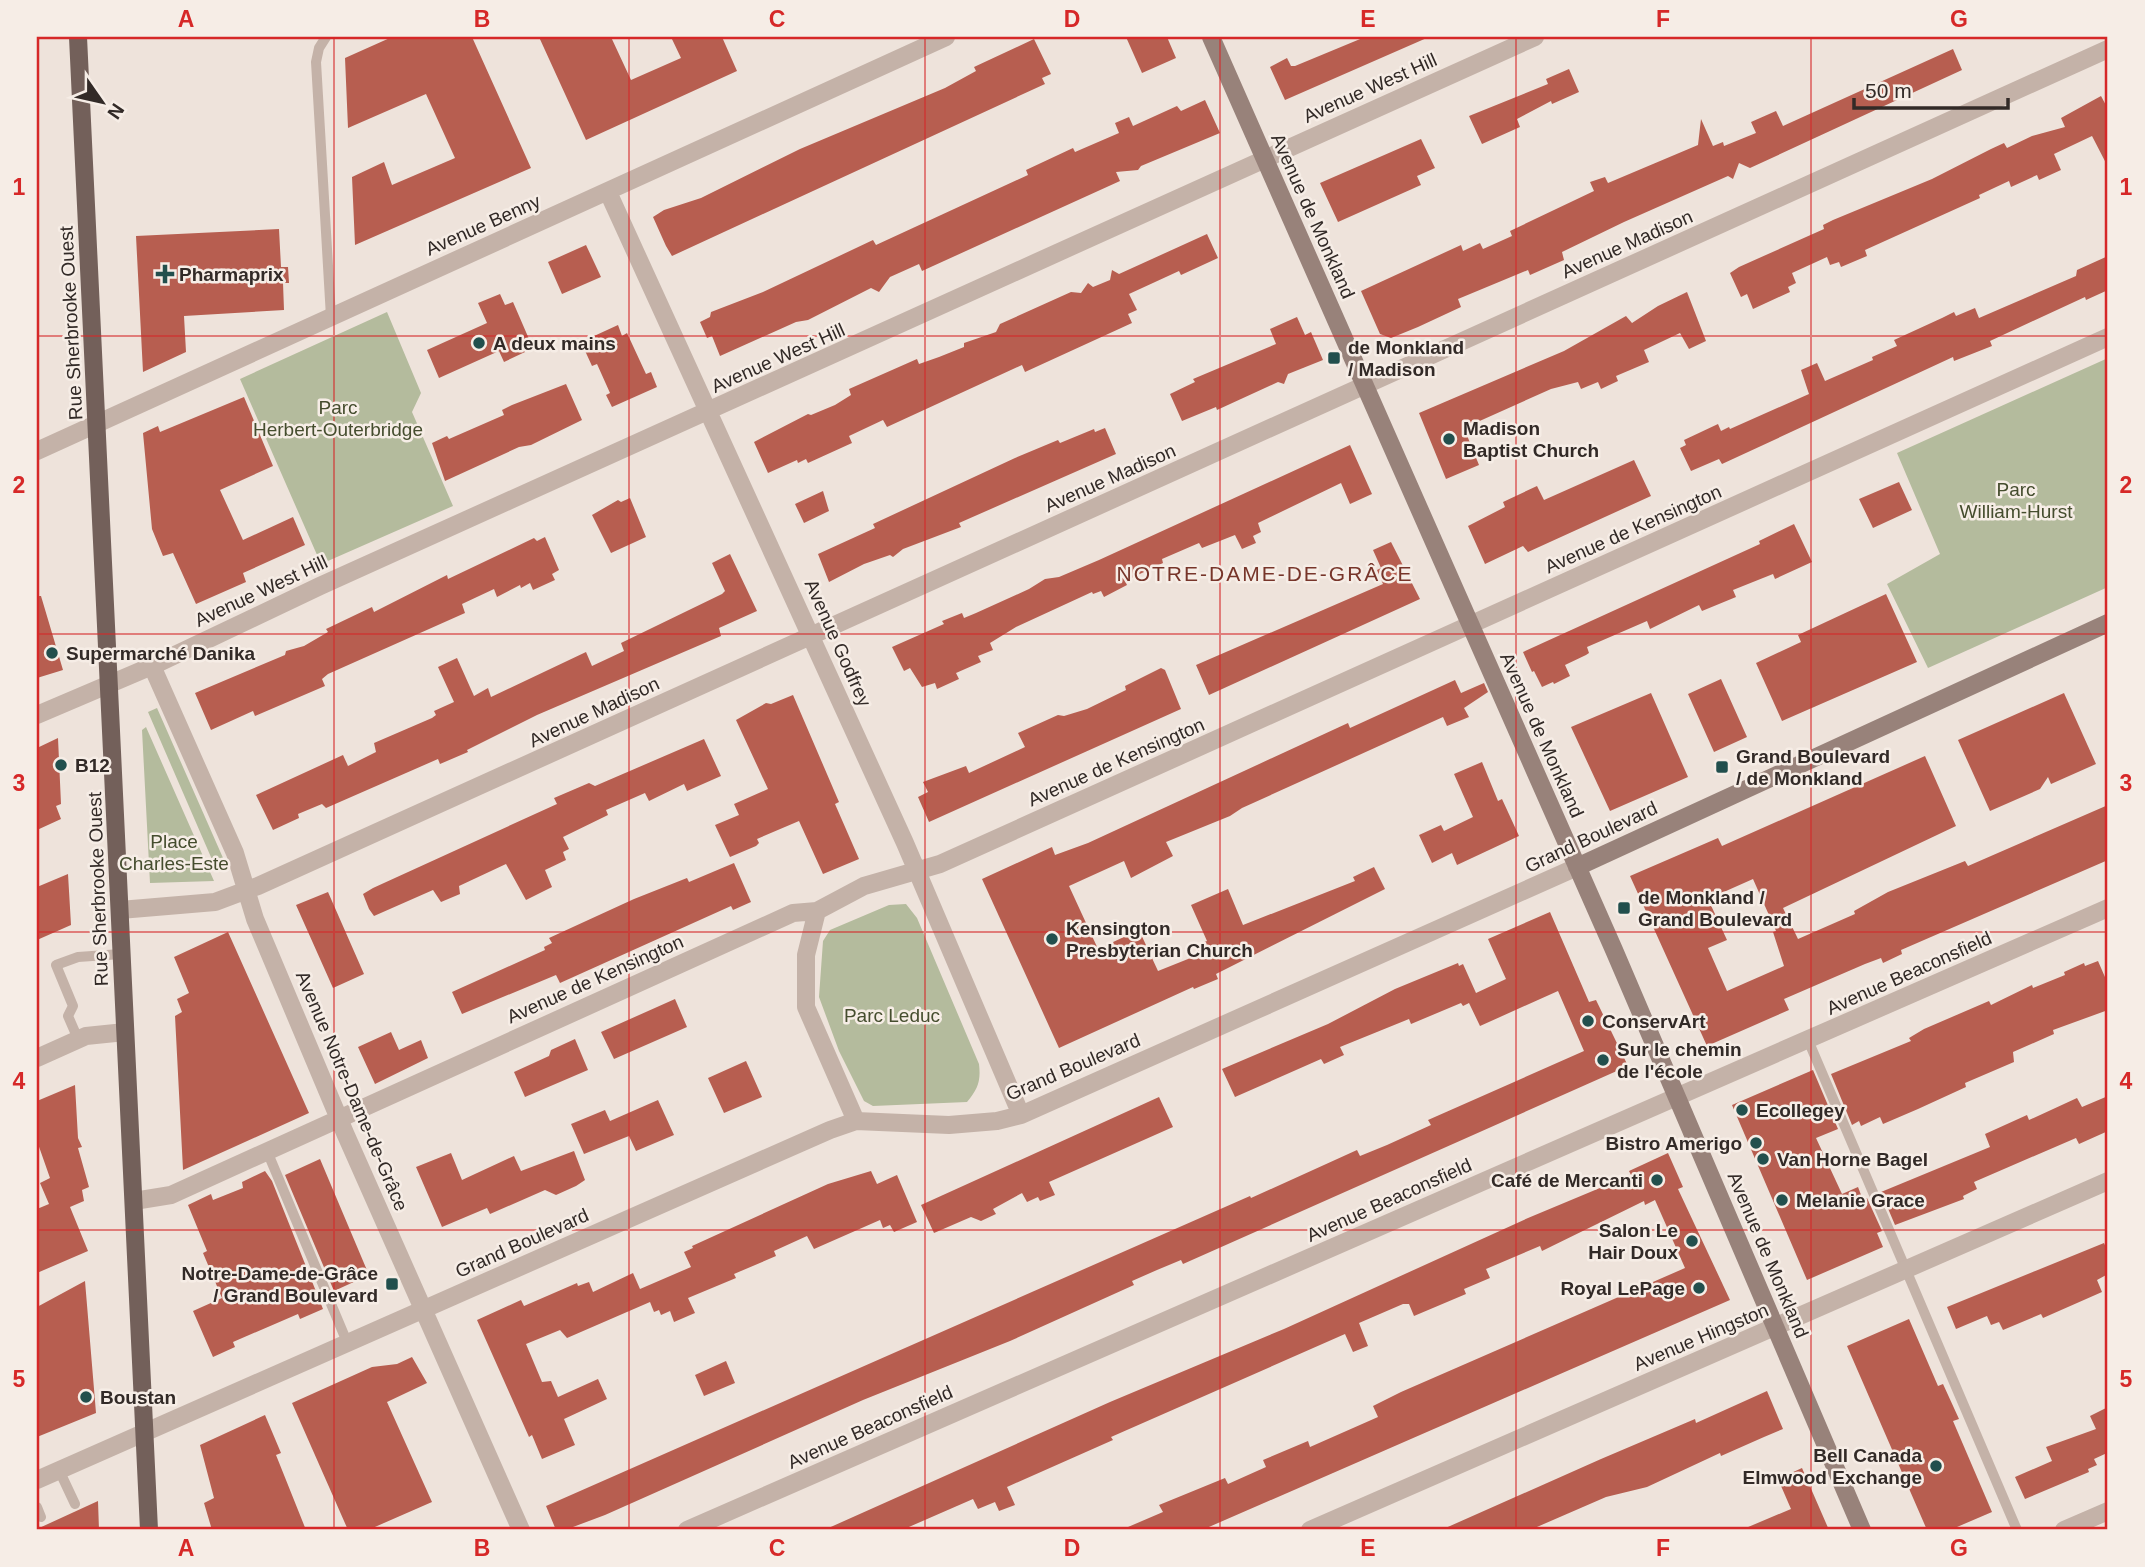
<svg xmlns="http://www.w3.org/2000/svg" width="2145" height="1567" font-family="Helvetica,sans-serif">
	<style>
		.green { fill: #b4bb9d }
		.building { fill: #b75e50; fill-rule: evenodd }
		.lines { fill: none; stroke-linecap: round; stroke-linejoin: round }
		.lane { stroke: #c4b2a8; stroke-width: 10 }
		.street { stroke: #c4b2a8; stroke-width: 18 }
		.secondary { stroke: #98827a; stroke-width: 18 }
		.primary { stroke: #73605a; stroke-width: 18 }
		.grid { fill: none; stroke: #d62828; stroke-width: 2; stroke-opacity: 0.55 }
		.poi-dot { fill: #224f4d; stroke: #f6ede6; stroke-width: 2.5 }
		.labels { text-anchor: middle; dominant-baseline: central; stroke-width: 5; stroke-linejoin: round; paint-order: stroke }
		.street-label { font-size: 19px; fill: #322a27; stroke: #f6ede6 }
		.poi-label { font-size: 19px; font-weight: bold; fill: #322a27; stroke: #f6ede6; text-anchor: start }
		.park-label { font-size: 19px; fill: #454d2e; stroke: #f6ede6 }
		.neighbourhood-label { font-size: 21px; letter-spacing: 2px; fill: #77352a; stroke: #f6ede6 }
		.neatline { fill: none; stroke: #d62828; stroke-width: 2.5 }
		.grid-label { font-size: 23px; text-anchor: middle; font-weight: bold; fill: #d62828 }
	</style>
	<rect width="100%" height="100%" fill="#eee3db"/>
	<path class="green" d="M387 312 421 393 412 412 453 506 321 564 240 379Z
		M2108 358V587L1928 668 1887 584 1940 554 1897 453Z
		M157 708 227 867 217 871 148 712Z
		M146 727 214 881 150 883 142 730Z
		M906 904 917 918 979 1064C981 1081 978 1089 967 1102L873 1106 864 1101 839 1051 819 997 823 941 830 930 889 905Z"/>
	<path class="building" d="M392 37H472L531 168 355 245 352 177 384 162 392 185 455 158 426 94 348 128 345 58Z
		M539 37H611L631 80 681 58 671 37H722L737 71 586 140Z
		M1126 37H1167L1176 58 1142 73Z
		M1365 37H1429L1285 100 1270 67 1287 58 1291 66H1295Z
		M1034 39 1051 74 1042 78 1045 84 672 256 666 246 653 217 664 210 701 198 800 149 945 88 976 71 974 67Z
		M1953 49 1962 70 1750 168 1739 163 1733 179 1728 176 1624 222 1562 252 1564 260 1530 275 1528 270 1458 299 1461 307 1418 327 1391 338 1380 334 1361 291 1461 245 1463 251 1480 243 1483 249 1512 236 1510 231 1594 191 1590 182 1605 177 1608 183 1698 145 1701 119 1713 146 1723 142 1724 146 1756 133 1751 122 1776 111 1783 126Z
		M1569 69 1579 92 1552 104 1551 101 1517 119 1520 127 1482 144 1469 116 1548 84 1546 79Z
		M2101 96 2108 109V167L2092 136 2054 154 2061 170 2039 180 2037 175 2011 187 2009 181 1979 195 1980 198 1865 250 1867 256 1841 267 1839 262 1830 265 1827 257 1792 273 1796 283 1788 287 1790 292 1753 309 1747 294 1741 297 1730 273 1739 267 1824 229 1823 225 1833 220 1932 179 1991 149 2004 143 2007 148 2032 136 2065 127 2061 118Z
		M1205 100 1220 133 1141 166 1138 170 1116 172 1120 181 922 271 919 264 890 277 879 292 871 288 808 320 796 322 720 356 712 336 707 338 700 322 710 317 711 312 763 292 873 240 876 245 1028 175 1026 170 1073 148 1075 152 1119 133 1115 123 1129 117 1133 126 1177 106 1181 111Z
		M1421 139 1435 168 1417 176 1421 185 1338 222 1320 183Z
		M279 229 281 267H288L289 283H283L284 310 184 316 186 352 143 372 136 236Z
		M1207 234 1218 258 1181 275 1179 271 1129 294 1137 310 1128 314 1132 323 1025 372 1022 365 887 427 883 420 849 436 852 443 808 463 806 459 798 463 797 460 768 473 754 442 808 414 811 415 835 405 851 395 849 389 917 359 919 364 939 357 964 347V343L996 332 1000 324 1071 292 1081 293 1088 283 1093 287 1110 280 1112 270 1119 274Z
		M586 245 601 277 562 294 548 262Z
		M2108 256V290L2086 300 2085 297 1990 341 1992 346 1954 361 1953 357 1722 464 1719 459 1691 471 1680 448 1686 445 1684 440 1718 424 1721 431 1729 427 1730 429 1809 394 1801 370 1817 363 1825 381 1873 360 1872 357 1897 346 1894 340 1942 318 1954 312 1956 316 1975 308 1979 318 2076 276 2077 270Z
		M1687 292 1706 341 1689 349 1680 333 1644 350 1649 362 1616 376 1618 381 1601 389 1598 382 1581 389 1578 382 1551 389 1464 428 1479 465 1446 479 1419 413 1564 351 1626 316 1632 323 1658 306Z
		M500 294 505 305 513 302 529 339 520 343 525 352 504 362 499 351 439 378 427 350 487 323 478 303Z
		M1297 317 1305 335 1311 332 1323 360 1288 374 1284 384 1278 382 1217 410 1216 407 1182 421 1170 394 1195 382 1193 379 1276 344 1270 329Z
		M618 325 622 336 627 333 646 374 651 372 657 387 612 407 606 395 610 393 597 364 592 366 581 342Z
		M566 384 582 420 531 445 519 447 445 481 432 443 447 436 449 439 504 415 502 410 512 405Z
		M244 397 273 466 220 490 243 540 293 517 305 545 243 573 246 582 196 604 173 553 163 556 152 529 143 433 158 426 160 432Z
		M1105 428 1116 454 959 523 961 527 903 549 893 557 890 555 864 564 829 582 818 554 875 528 873 524 1015 458 1058 440 1060 443 1094 429 1095 432Z
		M1350 445 1372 494 1350 504 1341 483 1258 523 1261 532 1253 536 1256 543 1242 549 1235 535 1202 548 1199 543 1162 559 1163 563 1125 581 1127 585 1104 597 1101 591 1093 594 1092 592 1016 627 990 643 993 650 978 656 981 662 956 673 959 679 937 689 935 683 922 687 910 668 904 671 892 647 944 624 942 621 962 613 964 618 976 613 1029 589 1045 579 1059 577 1099 560Z
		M1634 460 1651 496 1528 552 1523 546 1485 564 1468 526 1505 507 1503 502 1537 486 1544 500Z
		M1899 482 1912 510 1873 528 1859 499Z
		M823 491 829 511 804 523 795 504Z
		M630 498 646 537 611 553 592 515 618 500 621 502Z
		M1794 524 1812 562 1775 579 1773 574 1733 590 1736 597 1702 611 1699 605 1650 629 1647 621 1587 647 1589 653 1586 655 1565 665 1570 676 1554 684 1553 682 1542 687 1534 671 1532 672 1523 652 1760 544 1759 541Z
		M545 537 559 570 552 574 555 580 533 590 530 583 521 588 520 585 497 597 494 589 462 604 465 613 328 674 322 679 325 686 255 716 253 711 211 730 195 693 285 655 286 651 304 646 328 632 326 629 372 607 374 612 447 575 448 579 534 538 537 541Z
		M1391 542 1420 599 1209 695 1196 665 1383 584 1377 570 1381 568 1373 550Z
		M730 554 757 611 719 628 721 636 537 715 467 750 468 752 440 764 438 759 326 808 322 804 298 814 299 818 273 830 256 795 343 755 348 766 376 752 374 743 432 718 436 715 434 711 454 702 438 667 457 658 474 696 488 688 491 697 586 652 592 666 624 651 621 643 722 594 725 591 712 563Z
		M1886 594 1917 662 1782 721 1756 663 1801 642 1798 635Z
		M37 596H41L63 670 37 678Z
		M1161 668 1165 670 1181 709 929 822 918 797 928 792 923 782 966 766 969 773 1025 747 1018 733 1058 715 1064 716 1087 709 1126 690 1125 686Z
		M1721 679 1747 737 1714 752 1688 694Z
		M1455 680 1461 693 1484 683 1488 692 1464 708 1469 717 1447 726 1443 717 1242 808 1230 816 1166 842 1173 856 1131 878 1124 861 1069 886 1098 949 1139 930 1158 971 1198 955 1194 946 1207 941 1191 905 1228 889 1243 925 1355 881 1353 877 1374 867 1385 889 1216 974 1218 979 1194 989 1193 987 1059 1048 982 879 1052 847 1055 855 1088 843 1348 723 1350 728Z
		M1651 693 1688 777 1610 811 1571 727Z
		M2064 693 2096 764 2051 784 2048 777 2040 789 1990 811 1958 740Z
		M793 695 839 802 835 804 859 859 823 874 799 821 757 839 759 843 756 846 730 857 715 825 739 815 734 804 768 789 736 720 766 703 771 704Z
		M58 738 61 804 56 806 61 819 37 830V748Z
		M704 739 721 776 687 791 684 784 649 801 645 793 606 810 608 815 563 837 569 849 563 852 566 860 545 870 552 887 526 900 506 864 459 886 460 894 441 902 433 890 374 916 369 909 363 894 373 888 557 804 554 798 589 783 595 786Z
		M1925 756 1956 826 1783 908 1798 939 1855 914 1854 911 1888 892 1965 861 1968 866 2108 805V860L1901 950 1902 954 1883 963 1881 958 1865 964 1784 999 1789 1010 1707 1046 1630 876 1718 838 1722 846ZM1753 879 1776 931 1773 932 1784 966 1727 991 1708 948 1727 940 1708 899Z
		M1482 762 1498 801 1502 799 1519 836 1457 865 1452 853 1432 863 1419 835 1441 825 1444 831 1473 817 1454 774Z
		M734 863 751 902 733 910 731 906 560 983 556 975 462 1014 452 992 545 950 544 947 552 943 549 938 634 899 687 878 689 882Z
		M68 874 71 925 37 940V887Z
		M328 892 364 974 333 988 296 905Z
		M1550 912 1589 1002 1596 1000 1628 1066 1183 1264 1181 1260 1157 1270 1132 1281 1134 1285 1010 1341 863 1400 605 1515 565 1530H556L546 1506 1250 1196 1251 1198 1357 1150 1360 1156 1387 1145 1431 1125 1428 1120 1584 1051 1558 991 1480 1026 1469 1003 1463 1006 1461 1003 1411 1024 1409 1019 1340 1047 1344 1055 1324 1064 1321 1059 1235 1097 1222 1069 1328 1024 1395 989 1458 963 1459 966 1463 964 1476 993 1506 979 1488 939Z
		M228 932 309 1113 183 1170 175 1016 182 1012 177 999 189 993 174 957Z
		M2098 961 2108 984V1010L2053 1030 2054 1034 2013 1052 2014 1062 1965 1083 1966 1087 1918 1109 1883 1124 1880 1117 1861 1126 1859 1121 1852 1125 1831 1074 1911 1041 1909 1038 1924 1029 1989 1001 1991 1005 2032 985 2033 988 2065 975 2064 972 2084 963 2085 966Z
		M675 999 687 1027 614 1059 601 1032Z
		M391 1032 399 1050 421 1040 428 1058 375 1084 358 1047Z
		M575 1039 588 1070 525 1097 514 1072 549 1056 551 1050Z
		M746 1061 762 1097 724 1113 708 1078Z
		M1813 1070 1838 1129 1816 1138 1842 1194 1858 1187 1863 1200 1867 1198 1882 1231 1877 1233 1883 1247 1807 1280 1732 1105Z
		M75 1085 78 1138 82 1147 78 1148 89 1187 82 1190 84 1201 70 1207 88 1251 37 1273V1209L49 1204 40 1183 50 1178 37 1141V1101Z
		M2108 1096V1131L2079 1144 2076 1138 1974 1182 1977 1189 1963 1196 1964 1199 1895 1225 1881 1192 1990 1147 1985 1134 2027 1115 2029 1120 2077 1098 2082 1107Z
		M1159 1097 1173 1127 1049 1182 1055 1195 1040 1201 1038 1197 1027 1202 1022 1193 993 1209 996 1214 981 1221 971 1217 934 1233 921 1205Z
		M658 1100 674 1135 636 1151 629 1136 584 1154 571 1124 605 1110 610 1121Z
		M574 1151 585 1180 576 1186 556 1195 545 1190 490 1214 487 1208 442 1227 416 1167 451 1153 462 1180 514 1156 521 1171Z
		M1668 1153 1683 1187 1678 1189 1730 1300 1202 1530H1121L1163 1512 1159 1505 1225 1478 1228 1484 1266 1467 1263 1460 1308 1441 1310 1447 1378 1417 1373 1406 1401 1392 1685 1268 1655 1200 1645 1205 1644 1201 1542 1251 1540 1246 1486 1269 1490 1278 1464 1289 1466 1294 1414 1316 1409 1304H1403L1359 1323 1368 1346 1353 1352 1345 1334 1111 1437 1113 1440 1007 1487 1015 1505 999 1511 995 1502 978 1509 973 1499 902 1530H824L1110 1402 1284 1329 1528 1218 1631 1175 1629 1171Z
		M320 1159 369 1275 334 1291 285 1175Z
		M265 1171 272 1181 323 1309 300 1319 298 1314 233 1342 235 1347 213 1357 193 1311 222 1298 203 1253 207 1251 188 1205 211 1194 213 1200 243 1188 242 1182Z
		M871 1171 877 1184 897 1175 917 1222 894 1232 890 1225 883 1228 880 1220 814 1249 807 1236 774 1251 776 1256 734 1274 736 1278 688 1298 695 1313 674 1322 670 1311 661 1315 659 1310 654 1312 650 1302 567 1338 560 1330 526 1344 542 1382 551 1381 558 1397 598 1379 607 1399 564 1419 575 1445 542 1459 532 1435 529 1437 477 1320 521 1300 524 1306 577 1283 578 1286 589 1282 593 1292 633 1273 640 1289 691 1267 684 1252 693 1248 692 1246 828 1184Z
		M2104 1243 2108 1252V1274L2097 1280 2102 1292 2043 1318 2041 1314 2003 1330 1999 1322 1991 1325 1987 1316 1956 1329 1947 1307Z
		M85 1281 96 1413 37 1437V1307Z
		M1909 1319 1938 1386 1943 1384 1959 1419 1953 1421 1992 1512 1950 1530H1927L1847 1346Z
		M412 1357 427 1383 387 1402 432 1502 368 1530H348L292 1403 372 1367 397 1364Z
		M726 1361 735 1383 704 1396 695 1375Z
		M1767 1391 1783 1429 1764 1437 1721 1456 1720 1453 1647 1487 1606 1497 1530 1530H1441L1601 1459 1695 1419 1696 1423Z
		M2108 1407V1457L2107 1453 2094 1459 2097 1465 2088 1469 2089 1472 2025 1499 2015 1477 2052 1461 2046 1447 2096 1429 2090 1416Z
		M265 1415 281 1453 276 1455 306 1530H212L204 1503 214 1498 200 1445Z
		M1802 1468 1829 1530H1741L1791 1509 1778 1479Z
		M98 1501 99 1530H37V1529Z"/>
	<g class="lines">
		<path class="lane" d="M326 37 319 48 316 62 331 317
			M78 1039 68 1016 73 1006 56 965 78 957 121 954
			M1808 1040 2017 1530
			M267 1151 347 1342
			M59 1470 75 1504
			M37 1507 41 1517"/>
		<path class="street" d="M608 192 905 843 1021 1115
			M37 451 946 37
			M152 666 235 853 255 919 345 1133 521 1530
			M37 715 152 666 320 586 1535 37
			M120 910 215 902 258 886 2108 49
			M817 911 806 955V1007L856 1121
			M37 1058 86 1036 125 1032
			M134 1201 171 1195 793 913 817 911 864 886 940 864 2108 337
			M37 1480 830 1130 856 1121 949 1125 997 1121 1021 1115 1577 867
			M687 1530 2108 908
			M1310 1530 2108 1181
			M2064 1530 2108 1511"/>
		<path class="secondary" d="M1211 37 1614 950 1862 1530
			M1577 867 2108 623"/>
		<path class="primary" d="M78 37 149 1530"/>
	</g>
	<path class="grid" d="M334 37V1530M629 37V1530M925 37V1530M1220 37V1530M1516 37V1530M1811 37V1530M37 336H2108M37 634H2108M37 932H2108M37 1230H2108"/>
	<g class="poi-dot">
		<path d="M161.5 263.5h7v7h7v7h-7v7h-7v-7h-7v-7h7z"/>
		<circle cx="479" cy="343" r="7"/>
		<rect x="1327" y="351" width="14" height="14" rx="3.5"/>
		<circle cx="1449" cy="439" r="7"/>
		<circle cx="52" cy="653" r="7"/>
		<circle cx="61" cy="765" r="7"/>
		<rect x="1715" y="760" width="14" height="14" rx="3.5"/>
		<rect x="1617" y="901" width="14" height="14" rx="3.5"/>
		<circle cx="1052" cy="939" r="7"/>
		<circle cx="1588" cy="1021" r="7"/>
		<circle cx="1603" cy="1060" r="7"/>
		<circle cx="1742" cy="1110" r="7"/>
		<circle cx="1756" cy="1143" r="7"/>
		<circle cx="1763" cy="1159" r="7"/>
		<circle cx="1657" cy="1180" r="7"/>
		<circle cx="1782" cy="1200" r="7"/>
		<circle cx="1692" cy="1241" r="7"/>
		<rect x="385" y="1277" width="14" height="14" rx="3.5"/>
		<circle cx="1699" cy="1288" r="7"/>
		<circle cx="86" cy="1397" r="7"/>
		<circle cx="1936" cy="1466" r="7"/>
	</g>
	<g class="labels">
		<g class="street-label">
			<text transform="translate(1370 88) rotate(-24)">Avenue West Hill</text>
			<text transform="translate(1313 216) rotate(66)">Avenue de Monkland</text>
			<text transform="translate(483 225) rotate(-24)">Avenue Benny</text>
			<text transform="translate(1627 244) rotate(-24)">Avenue Madison</text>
			<text transform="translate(71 323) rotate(-93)">Rue Sherbrooke Ouest</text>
			<text transform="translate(778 358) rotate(-24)">Avenue West Hill</text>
			<text transform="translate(1110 478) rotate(-24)">Avenue Madison</text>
			<text transform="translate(1633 529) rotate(-24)">Avenue de Kensington</text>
			<text transform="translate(261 591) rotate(-25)">Avenue West Hill</text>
			<text transform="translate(838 643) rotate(66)">Avenue Godfrey</text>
			<text transform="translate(594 712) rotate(-25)">Avenue Madison</text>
			<text transform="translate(1542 735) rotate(66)">Avenue de Monkland</text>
			<text transform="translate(1116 762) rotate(-24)">Avenue de Kensington</text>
			<text transform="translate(1591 837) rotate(-25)">Grand Boulevard</text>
			<text transform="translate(98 889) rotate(-92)">Rue Sherbrooke Ouest</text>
			<text transform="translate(1909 973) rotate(-24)">Avenue Beaconsfield</text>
			<text transform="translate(595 979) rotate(-24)">Avenue de Kensington</text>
			<text transform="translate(1073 1067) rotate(-23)">Grand Boulevard</text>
			<text transform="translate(352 1091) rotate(67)">Avenue Notre-Dame-de-Grâce</text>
			<text transform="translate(1389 1200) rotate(-24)">Avenue Beaconsfield</text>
			<text transform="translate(522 1243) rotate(-24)">Grand Boulevard</text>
			<text transform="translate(1768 1255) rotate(67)">Avenue de Monkland</text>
			<text transform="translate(1701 1337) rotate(-23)">Avenue Hingston</text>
			<text transform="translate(870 1427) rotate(-24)">Avenue Beaconsfield</text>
		</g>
		<g class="poi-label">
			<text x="179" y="274">Pharmaprix</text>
			<text x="493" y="343">A deux mains</text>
			<text x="1348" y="347">de Monkland<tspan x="1348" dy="22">/ Madison</tspan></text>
			<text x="1463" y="428">Madison<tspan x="1463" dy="22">Baptist Church</tspan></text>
			<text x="66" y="653">Supermarché Danika</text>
			<text x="1736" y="756">Grand Boulevard<tspan x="1736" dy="22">/ de Monkland</tspan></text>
			<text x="75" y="765">B12</text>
			<text x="1638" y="897">de Monkland /<tspan x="1638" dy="22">Grand Boulevard</tspan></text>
			<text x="1066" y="928">Kensington<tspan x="1066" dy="22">Presbyterian Church</tspan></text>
			<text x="1602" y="1021">ConservArt</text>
			<text x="1617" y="1049">Sur le chemin<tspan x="1617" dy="22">de l'école</tspan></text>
			<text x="1756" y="1110">Ecollegey</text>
			<text x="1742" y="1143" text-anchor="end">Bistro Amerigo</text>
			<text x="1777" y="1159">Van Horne Bagel</text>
			<text x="1643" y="1180" text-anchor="end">Café de Mercanti</text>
			<text x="1796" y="1200">Melanie Grace</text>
			<text x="1678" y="1230" text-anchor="end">Salon Le<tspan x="1678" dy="22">Hair Doux</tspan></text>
			<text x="378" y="1273" text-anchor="end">Notre-Dame-de-Grâce<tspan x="378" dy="22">/ Grand Boulevard</tspan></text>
			<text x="1685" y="1288" text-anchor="end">Royal LePage</text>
			<text x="100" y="1397">Boustan</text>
			<text x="1922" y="1455" text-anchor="end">Bell Canada<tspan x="1922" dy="22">Elmwood Exchange</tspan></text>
		</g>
		<g class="park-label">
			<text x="338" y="407">Parc<tspan x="338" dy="22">Herbert-Outerbridge</tspan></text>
			<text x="2016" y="489">Parc<tspan x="2016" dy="22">William-Hurst</tspan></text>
			<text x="174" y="841">Place<tspan x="174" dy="22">Charles-Este</tspan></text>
			<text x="892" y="1015">Parc Leduc</text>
		</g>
		<g class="neighbourhood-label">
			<text x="1265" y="573">NOTRE-DAME-DE-GRÂCE</text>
		</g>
	</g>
	<rect width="2145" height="1567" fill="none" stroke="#f6ede6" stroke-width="77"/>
	<g transform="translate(102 102) rotate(124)" stroke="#f6ede6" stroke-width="5" paint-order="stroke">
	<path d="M0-5L12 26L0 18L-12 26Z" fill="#322a27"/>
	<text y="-10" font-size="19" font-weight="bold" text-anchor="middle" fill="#322a27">N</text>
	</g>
	<path d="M1854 98v10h154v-10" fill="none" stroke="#322a27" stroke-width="3.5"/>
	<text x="1865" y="98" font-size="21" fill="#322a27" stroke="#f6ede6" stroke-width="5" paint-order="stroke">50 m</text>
	<rect x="38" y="38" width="2068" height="1490" class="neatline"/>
	<g class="grid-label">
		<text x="186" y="27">A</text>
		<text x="482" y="27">B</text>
		<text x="777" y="27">C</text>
		<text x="1072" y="27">D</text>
		<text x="1368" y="27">E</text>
		<text x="1663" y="27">F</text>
		<text x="1959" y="27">G</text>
		<text x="19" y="195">1</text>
		<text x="2126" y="195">1</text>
		<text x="19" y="493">2</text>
		<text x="2126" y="493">2</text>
		<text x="19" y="791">3</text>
		<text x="2126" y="791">3</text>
		<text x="19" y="1089">4</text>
		<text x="2126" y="1089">4</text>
		<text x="19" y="1387">5</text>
		<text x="2126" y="1387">5</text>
		<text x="186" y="1556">A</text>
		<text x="482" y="1556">B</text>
		<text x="777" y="1556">C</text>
		<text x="1072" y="1556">D</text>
		<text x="1368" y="1556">E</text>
		<text x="1663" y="1556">F</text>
		<text x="1959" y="1556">G</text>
	</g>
</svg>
